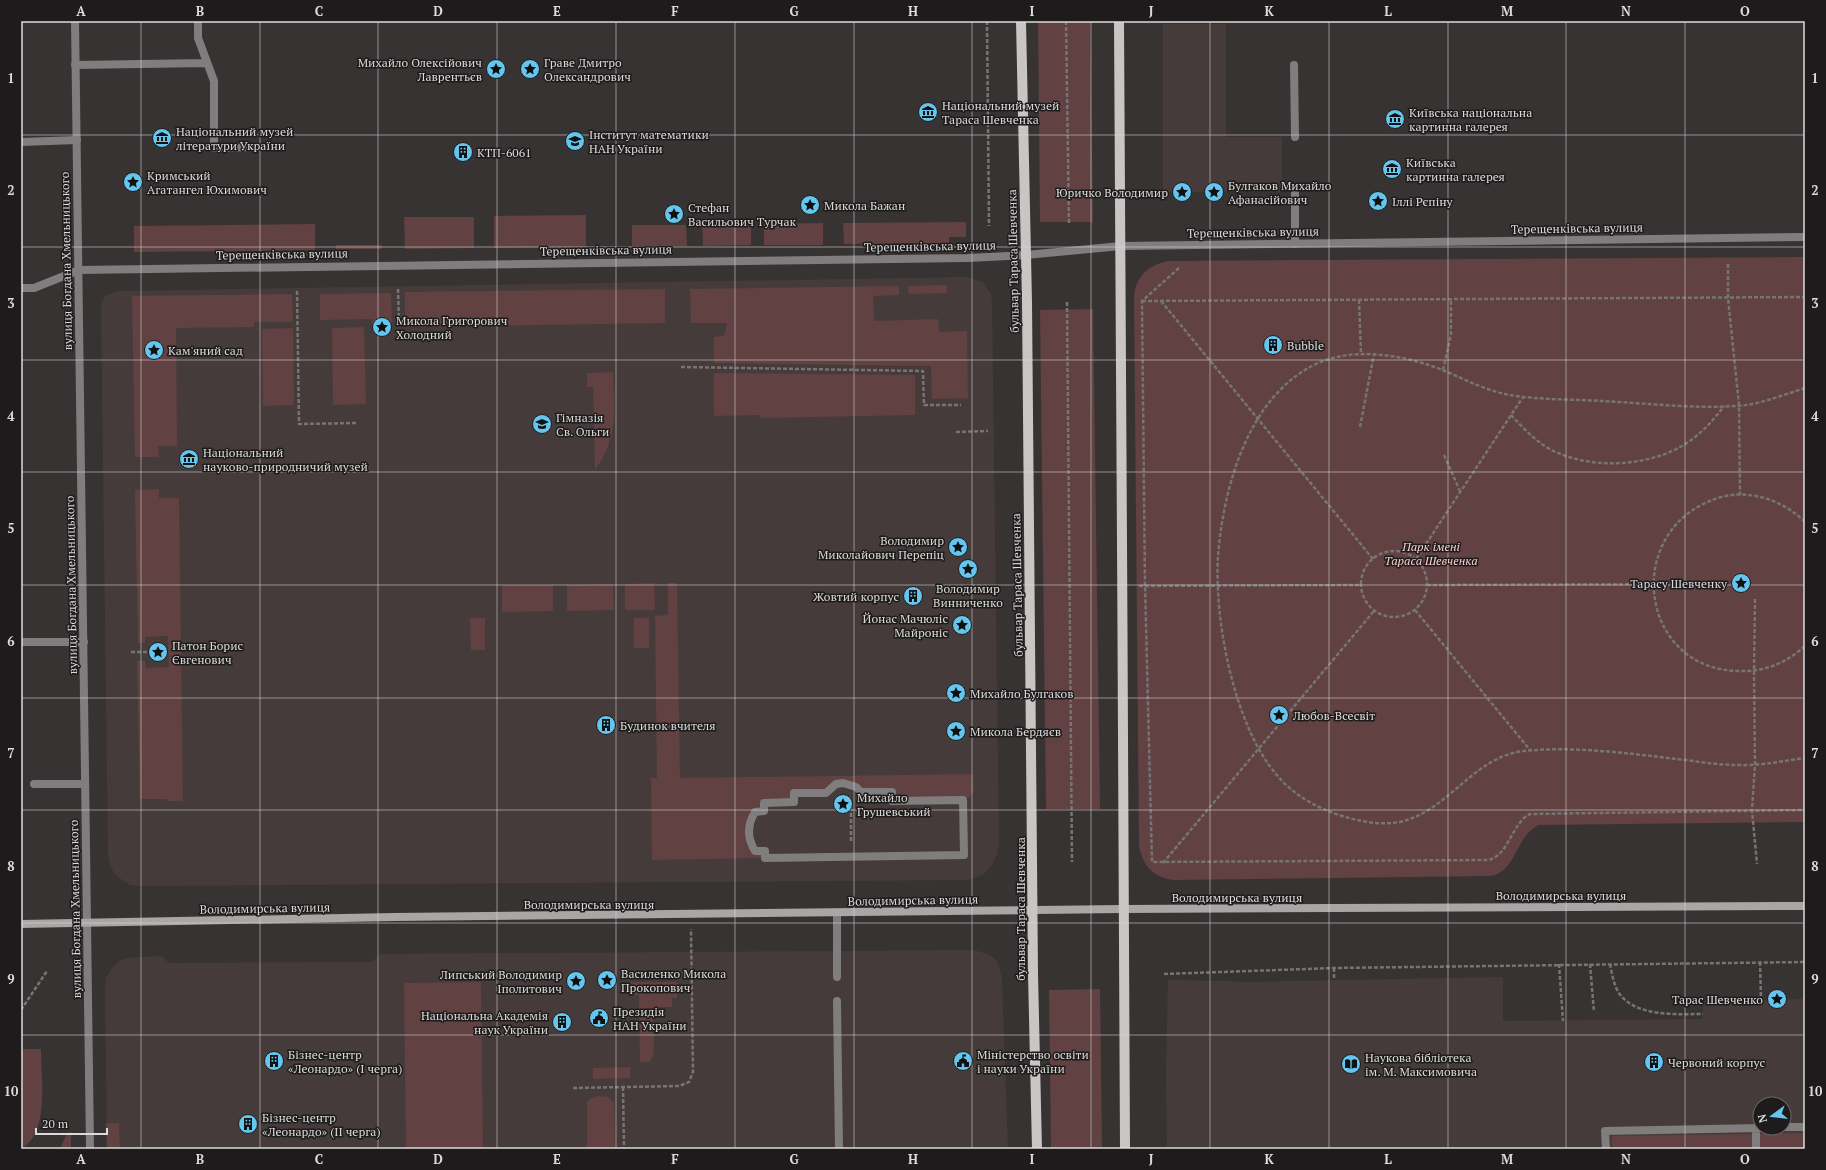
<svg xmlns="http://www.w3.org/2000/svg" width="1826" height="1170" font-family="'PT Serif',serif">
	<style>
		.built { fill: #463b3b; fill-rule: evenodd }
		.green { fill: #614142 }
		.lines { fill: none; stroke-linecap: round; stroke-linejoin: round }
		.path { stroke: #787474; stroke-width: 2.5; stroke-dasharray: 4 2; stroke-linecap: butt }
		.service { stroke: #7f7d7d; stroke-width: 8 }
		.pedestrian { stroke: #7f7d7d; stroke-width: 8 }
		.minor { stroke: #7f7d7d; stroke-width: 8 }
		.tertiary { stroke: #7f7d7d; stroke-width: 8 }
		.secondary { stroke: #aaa6a6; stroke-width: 8 }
		.primary { stroke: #cac5c5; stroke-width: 10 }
		.grid { fill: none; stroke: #dddada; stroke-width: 1; stroke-opacity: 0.55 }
		.labels { text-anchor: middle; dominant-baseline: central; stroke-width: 3; stroke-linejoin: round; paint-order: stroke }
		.poi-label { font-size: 12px; fill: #dddada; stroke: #1d1b1b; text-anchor: start }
		.street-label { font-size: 12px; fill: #dddada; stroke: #1d1b1b }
		.park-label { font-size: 12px; font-style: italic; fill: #fbd1d1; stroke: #1d1b1b }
		.neatline { fill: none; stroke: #dddada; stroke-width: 1.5 }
		.grid-label { font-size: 13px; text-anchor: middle; font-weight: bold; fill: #dddada }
	</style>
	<rect width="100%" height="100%" fill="#373333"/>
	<path class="built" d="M1163 24H1226V137H1282V192H1163Z
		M967 277 982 282 991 294 992 302 999 844 997 855 992 865 985 873 975 878 964 880 140 886 130 885 122 880 114 873 110 865 108 855 101 309 102 302 105 296 118 291Z
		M974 950 990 955 997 961 1002 978 1008 1149H107L105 988 106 978 111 969 118 962 126 958 161 956 169 963 372 962 380 954Z
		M1503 977V1021L1703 1019V1001L1805 999V1149H1167L1166 1074 1168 980 1229 981 1240 982ZM1760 1104H1784V1128H1760Z"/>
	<path class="green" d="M1038 21H1090L1093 222H1040Z
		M586 215V247L494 248V216Z
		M404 217H474V248L405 249Z
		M966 222V237H949V243L844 244 843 223Z
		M823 223V245H764V224Z
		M315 224V250L134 252V226Z
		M751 224V245L703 246 702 225Z
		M632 225H686L687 246 632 247Z
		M336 245H382V249H336Z
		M1805 257V822L1539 825C1517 834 1516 872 1491 876L1173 880C1153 877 1143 866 1139 846L1134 297C1136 276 1148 265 1169 261Z
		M947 285V293L909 294 908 286Z
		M899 286V295L873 296 874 321 938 319 939 332 967 331 968 398 932 399 931 366 714 363V337L724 336 727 323H691L690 289Z
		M665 289V323L405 327V292Z
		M391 293 392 327H372V319L320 320V294Z
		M292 294 293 322H254V327L176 328 177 446H158L159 457H135L132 296Z
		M1093 309 1100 809H1046L1040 310Z
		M364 327 366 404 333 405 332 328Z
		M293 328 294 405 263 406 262 329Z
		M613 372C614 411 619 437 595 470L593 387H587V373Z
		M714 373 915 375V415L761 418 760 415 714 416Z
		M159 489V498H179L183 801H167V799H140L137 661H145L146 668 169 667 168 636 145 637V643H138L135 490Z
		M654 583 655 610H625V584Z
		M668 583H677L680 778 973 774 974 790 970 797 963 800 892 801V793L861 792 843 783 826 793H795L794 802 765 803 764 811 755 812 752 845 765 851V858L652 860 651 778H657L655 616 668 615Z
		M613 584 614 610 567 611V585Z
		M502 585H553V611L502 612Z
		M470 618H485V650H471Z
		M634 618H649V648H634Z
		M481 982 483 1149H406L404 983Z
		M630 982H677V998H672V1007H653L654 1053 650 1062H640L639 995H631Z
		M1100 989 1102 1149H1051L1049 990Z
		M21 1049H41C41 1077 50 1133 21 1149Z
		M630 1067V1078L593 1079V1068Z
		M597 1096 608 1097 614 1102 615 1149H587V1103L590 1099Z
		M106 1123H119L120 1149H107Z
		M71 1132V1149H60L67 1133Z
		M1805 1133V1149H1612V1136Z"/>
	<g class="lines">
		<path class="path" d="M987 21 989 226
			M1066 21 1069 225
			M1728 264V298L1739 405 1740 495
			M1179 268 1142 301 1145 586 1152 862 1488 860C1509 856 1512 822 1530 814L1805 810
			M398 289 399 322
			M297 291 299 424 356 423
			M1359 300 1361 354
			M1142 301 1805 297
			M1161 301 1373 559
			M1067 302 1072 862
			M681 367 923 371 924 405H961
			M1443 370 1451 335V299
			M1805 388C1786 394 1766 402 1746 405 1700 410 1647 403 1601 401 1571 399 1539 400 1510 395 1487 391 1466 380 1445 371 1406 355 1351 345 1312 366 1247 400 1223 489 1218 557 1214 620 1234 725 1276 774 1292 794 1315 807 1339 815 1361 822 1385 827 1407 820 1451 806 1476 756 1524 751 1574 746 1626 753 1676 759 1696 761 1716 765 1737 765 1760 766 1782 761 1805 758
			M1511 415C1524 429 1540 446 1558 453 1595 469 1647 466 1682 446 1699 436 1713 421 1724 406
			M1360 427 1374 354
			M956 432 988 431
			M1444 455 1460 491
			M1805 522C1784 501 1751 489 1721 497 1621 526 1637 670 1739 671 1765 672 1786 663 1805 646
			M1361 584a33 33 0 1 1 66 0a33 33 0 1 1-66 0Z
			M1416 559 1523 397
			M1427 585 1653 584
			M971 586H988
			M1139 586 1361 585
			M1755 599 1754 671 1755 765 1752 810 1757 864
			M1415 610 1530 750
			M131 652H152
			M851 807V842
			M1163 863 1374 611
			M1760 962 1761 1000
			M1559 964 1563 1021
			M1590 964 1594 1012
			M1610 964C1612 975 1615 991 1623 998 1642 1017 1679 1014 1703 1014
			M1334 968V980
			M1164 974 1334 968 1805 962
			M21 1010 47 971
			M623 1087 624 1149
			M573 1088 679 1086 689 1082 693 1072 691 929"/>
		<path class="service" d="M198 21V38L214 81V148L259 147
			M75 65 207 63
			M1294 65 1295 137
			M21 142 77 140
			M1295 192V244
			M21 288H34L79 270
			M23 642H84
			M34 784H85
			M837 913V977
			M837 1001 839 1149
			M1784 1127H1805
			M1756 1128V1149
			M1606 1149 1605 1131 1760 1128"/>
		<path class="pedestrian" d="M843 783 856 787 861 792H892V801L963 800 964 855 765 858V851H755C747 838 747 825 755 812L764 811V803L794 802V793H826L836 784Z"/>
		<path class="minor" d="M1121 246 1805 237
			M79 270 968 258 1026 255"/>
		<path class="tertiary" d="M75 21 90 1149
			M1026 255 1121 246"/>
		<path class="secondary" d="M21 924 394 917 1122 909 1805 906"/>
		<path class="primary" d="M1021 21 1027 302 1033 974 1037 1149
			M1119 21C1124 397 1121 773 1125 1149"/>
	</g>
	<path class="grid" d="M141 21V1149M260 21V1149M378 21V1149M497 21V1149M616 21V1149M735 21V1149M854 21V1149M972 21V1149M1091 21V1149M1210 21V1149M1329 21V1149M1448 21V1149M1566 21V1149M1685 21V1149M21 135H1805M21 247H1805M21 360H1805M21 472H1805M21 585H1805M21 698H1805M21 810H1805M21 923H1805M21 1035H1805"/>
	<defs>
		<g id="sight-disc" transform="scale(1)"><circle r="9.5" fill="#64c5ee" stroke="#1d1b1b"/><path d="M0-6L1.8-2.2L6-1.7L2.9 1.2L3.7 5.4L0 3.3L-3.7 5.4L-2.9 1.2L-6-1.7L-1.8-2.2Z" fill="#111"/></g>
		<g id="museum-disc" transform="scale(1)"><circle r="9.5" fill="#64c5ee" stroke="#1d1b1b"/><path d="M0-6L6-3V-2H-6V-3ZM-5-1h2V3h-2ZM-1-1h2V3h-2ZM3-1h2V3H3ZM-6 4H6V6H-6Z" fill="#111"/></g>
		<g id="university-disc" transform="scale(1)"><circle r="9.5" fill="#64c5ee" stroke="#1d1b1b"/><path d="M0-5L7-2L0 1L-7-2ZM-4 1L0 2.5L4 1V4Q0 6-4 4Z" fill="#111"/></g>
		<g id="building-disc" transform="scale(1)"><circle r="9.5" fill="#64c5ee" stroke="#1d1b1b"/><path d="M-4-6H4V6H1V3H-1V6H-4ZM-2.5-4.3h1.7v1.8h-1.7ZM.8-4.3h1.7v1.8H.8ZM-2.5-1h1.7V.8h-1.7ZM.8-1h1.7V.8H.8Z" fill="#111"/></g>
		<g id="school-disc" transform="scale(1)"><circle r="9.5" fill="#64c5ee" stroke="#1d1b1b"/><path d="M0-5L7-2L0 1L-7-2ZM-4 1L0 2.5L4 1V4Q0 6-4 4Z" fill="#111"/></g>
		<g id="civic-disc" transform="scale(1)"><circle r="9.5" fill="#64c5ee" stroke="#1d1b1b"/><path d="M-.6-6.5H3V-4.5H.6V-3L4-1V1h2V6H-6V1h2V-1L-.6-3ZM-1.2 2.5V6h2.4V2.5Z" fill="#111"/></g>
		<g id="library-disc" transform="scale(1)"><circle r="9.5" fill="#64c5ee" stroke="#1d1b1b"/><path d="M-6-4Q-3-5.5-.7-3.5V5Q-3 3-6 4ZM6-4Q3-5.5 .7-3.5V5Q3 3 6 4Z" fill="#111"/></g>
	</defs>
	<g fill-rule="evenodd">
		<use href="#sight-disc" x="496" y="69"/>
		<use href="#sight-disc" x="530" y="69"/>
		<use href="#museum-disc" x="928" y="112"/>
		<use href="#museum-disc" x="1395" y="119"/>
		<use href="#museum-disc" x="162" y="138"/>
		<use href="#university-disc" x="575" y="141"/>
		<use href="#building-disc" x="463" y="152"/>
		<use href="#museum-disc" x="1392" y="169"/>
		<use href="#sight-disc" x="133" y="182"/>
		<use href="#sight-disc" x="1182" y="192"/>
		<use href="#sight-disc" x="1214" y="192"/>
		<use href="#sight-disc" x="1378" y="201"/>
		<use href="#sight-disc" x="810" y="205"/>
		<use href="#sight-disc" x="674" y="214"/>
		<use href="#sight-disc" x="382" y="327"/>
		<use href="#building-disc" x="1273" y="345"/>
		<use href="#sight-disc" x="154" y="350"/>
		<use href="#school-disc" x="542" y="424"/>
		<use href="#museum-disc" x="189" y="459"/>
		<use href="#sight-disc" x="958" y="547"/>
		<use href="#sight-disc" x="968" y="569"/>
		<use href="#sight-disc" x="1741" y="583"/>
		<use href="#building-disc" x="913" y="596"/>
		<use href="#sight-disc" x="962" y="625"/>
		<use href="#sight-disc" x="158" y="652"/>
		<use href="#sight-disc" x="956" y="693"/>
		<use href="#sight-disc" x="1279" y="715"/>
		<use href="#building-disc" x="606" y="725"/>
		<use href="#sight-disc" x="956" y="731"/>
		<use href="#sight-disc" x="843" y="804"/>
		<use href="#sight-disc" x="607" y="980"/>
		<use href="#sight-disc" x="576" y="981"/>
		<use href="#sight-disc" x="1777" y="999"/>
		<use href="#civic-disc" x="599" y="1018"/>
		<use href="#building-disc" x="562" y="1022"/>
		<use href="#building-disc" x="274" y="1061"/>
		<use href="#civic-disc" x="963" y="1061"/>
		<use href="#building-disc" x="1654" y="1062"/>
		<use href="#library-disc" x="1351" y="1064"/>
		<use href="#building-disc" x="248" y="1124"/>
	</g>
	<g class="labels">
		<g class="poi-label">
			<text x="482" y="62" text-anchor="end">Михайло Олексійович<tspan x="482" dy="14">Лаврентьєв</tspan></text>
			<text x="544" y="62">Граве Дмитро<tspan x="544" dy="14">Олександрович</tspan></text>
			<text x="942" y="105">Національний музей<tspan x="942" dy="14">Тараса Шевченка</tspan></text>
			<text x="1409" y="112">Київська національна<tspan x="1409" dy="14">картинна галерея</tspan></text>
			<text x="176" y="131">Національний музей<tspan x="176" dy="14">літератури України</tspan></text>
			<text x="589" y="134">Інститут математики<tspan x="589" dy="14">НАН України</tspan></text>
			<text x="477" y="152">КТП-6061</text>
			<text x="1406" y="162">Київська<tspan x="1406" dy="14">картинна галерея</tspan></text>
			<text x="147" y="175">Кримський<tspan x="147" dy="14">Агатангел Юхимович</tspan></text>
			<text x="1228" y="185">Булгаков Михайло<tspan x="1228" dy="14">Афанасійович</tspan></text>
			<text x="1168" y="192" text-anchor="end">Юричко Володимир</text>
			<text x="1392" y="201">Іллі Рєпіну</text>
			<text x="824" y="205">Микола Бажан</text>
			<text x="688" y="207">Стефан<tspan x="688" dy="14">Васильович Турчак</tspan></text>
			<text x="396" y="320">Микола Григорович<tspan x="396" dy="14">Холодний</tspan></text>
			<text x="1287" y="345">Bubble</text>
			<text x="168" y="350">Кам'яний сад</text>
			<text x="556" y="417">Гімназія<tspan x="556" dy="14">Св. Ольги</tspan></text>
			<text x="203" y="452">Національний<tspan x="203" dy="14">науково-природничий музей</tspan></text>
			<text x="944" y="540" text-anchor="end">Володимир<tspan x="944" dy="14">Миколайович Перепіц</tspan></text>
			<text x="1727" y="583" text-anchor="end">Тарасу Шевченку</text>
			<text x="968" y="588" text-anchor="middle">Володимир<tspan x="968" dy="14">Винниченко</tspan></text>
			<text x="899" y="596" text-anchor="end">Жовтий корпус</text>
			<text x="948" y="618" text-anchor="end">Йонас Мачюліс<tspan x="948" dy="14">Майроніс</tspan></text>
			<text x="172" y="645">Патон Борис<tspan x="172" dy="14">Євгенович</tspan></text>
			<text x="970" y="693">Михайло Булгаков</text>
			<text x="1293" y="715">Любов-Всесвіт</text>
			<text x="620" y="725">Будинок вчителя</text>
			<text x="970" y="731">Микола Бердяєв</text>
			<text x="857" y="797">Михайло<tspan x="857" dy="14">Грушевський</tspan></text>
			<text x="621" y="973">Василенко Микола<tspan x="621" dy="14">Прокопович</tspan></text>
			<text x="562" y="974" text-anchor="end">Липський Володимир<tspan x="562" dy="14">Іполитович</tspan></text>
			<text x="1763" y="999" text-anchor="end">Тарас Шевченко</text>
			<text x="613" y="1011">Президія<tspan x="613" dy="14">НАН України</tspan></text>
			<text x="548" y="1015" text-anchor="end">Національна Академія<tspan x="548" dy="14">наук України</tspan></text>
			<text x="288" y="1054">Бізнес-центр<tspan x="288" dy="14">«Леонардо» (I черга)</tspan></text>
			<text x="977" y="1054">Міністерство освіти<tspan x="977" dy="14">і науки України</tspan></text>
			<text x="1365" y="1057">Наукова бібліотека<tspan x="1365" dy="14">ім. М. Максимовича</tspan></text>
			<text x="1668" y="1062">Червоний корпус</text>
			<text x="262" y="1117">Бізнес-центр<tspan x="262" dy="14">«Леонардо» (II черга)</tspan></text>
		</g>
		<g class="street-label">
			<text transform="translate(1577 228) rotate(-1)">Терещенківська вулиця</text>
			<text transform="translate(1253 232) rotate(-1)">Терещенківська вулиця</text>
			<text transform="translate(930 246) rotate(-1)">Терещенківська вулиця</text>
			<text transform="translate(606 250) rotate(-1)">Терещенківська вулиця</text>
			<text transform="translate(282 254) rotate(-1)">Терещенківська вулиця</text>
			<text transform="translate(66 261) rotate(-91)">вулиця Богдана Хмельницького</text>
			<text transform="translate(1013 261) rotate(-91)">бульвар Тараса Шевченка</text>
			<text transform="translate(71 585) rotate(-91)">вулиця Богдана Хмельницького</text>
			<text transform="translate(1017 585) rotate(-91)">бульвар Тараса Шевченка</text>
			<text x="1561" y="895">Володимирська вулиця</text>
			<text x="1237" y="897">Володимирська вулиця</text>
			<text transform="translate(913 900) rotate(-1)">Володимирська вулиця</text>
			<text x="589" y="904">Володимирська вулиця</text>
			<text transform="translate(265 908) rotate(-1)">Володимирська вулиця</text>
			<text transform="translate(75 909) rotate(-91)">вулиця Богдана Хмельницького</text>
			<text transform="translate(1020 909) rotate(-90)">бульвар Тараса Шевченка</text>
		</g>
		<g class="park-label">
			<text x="1431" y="546">Парк імені<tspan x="1431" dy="14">Тараса Шевченка</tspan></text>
		</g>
	</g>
	<rect width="1826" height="1170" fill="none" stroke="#1d1b1b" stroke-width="44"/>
	<g transform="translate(1772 1116) rotate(255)"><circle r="19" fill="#1d1b1b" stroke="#6a6767"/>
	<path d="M0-3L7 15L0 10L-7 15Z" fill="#64c5ee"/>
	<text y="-6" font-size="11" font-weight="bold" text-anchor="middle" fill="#dddada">N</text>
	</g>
	<path d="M36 1128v6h71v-6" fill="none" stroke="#dddada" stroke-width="2"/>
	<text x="42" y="1128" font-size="12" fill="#dddada" stroke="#1d1b1b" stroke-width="3" paint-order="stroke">20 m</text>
	<rect x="22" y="22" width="1782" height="1126" class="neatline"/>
	<g class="grid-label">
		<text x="81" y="16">A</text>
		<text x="200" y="16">B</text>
		<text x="319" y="16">C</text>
		<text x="438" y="16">D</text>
		<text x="557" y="16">E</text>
		<text x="675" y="16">F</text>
		<text x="794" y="16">G</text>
		<text x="913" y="16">H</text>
		<text x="1032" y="16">I</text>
		<text x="1151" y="16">J</text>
		<text x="1269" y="16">K</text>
		<text x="1388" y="16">L</text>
		<text x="1507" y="16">M</text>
		<text x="1626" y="16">N</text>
		<text x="1745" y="16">O</text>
		<text x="11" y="83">1</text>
		<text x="1815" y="83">1</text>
		<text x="11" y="195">2</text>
		<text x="1815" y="195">2</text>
		<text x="11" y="308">3</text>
		<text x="1815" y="308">3</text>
		<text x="11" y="421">4</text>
		<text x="1815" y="421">4</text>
		<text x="11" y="533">5</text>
		<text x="1815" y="533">5</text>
		<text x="11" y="646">6</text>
		<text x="1815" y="646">6</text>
		<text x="11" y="758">7</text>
		<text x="1815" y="758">7</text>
		<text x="11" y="871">8</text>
		<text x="1815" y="871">8</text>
		<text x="11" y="984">9</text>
		<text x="1815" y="984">9</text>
		<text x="11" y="1096">10</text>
		<text x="1815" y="1096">10</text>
		<text x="81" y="1164">A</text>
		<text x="200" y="1164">B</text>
		<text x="319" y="1164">C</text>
		<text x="438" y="1164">D</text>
		<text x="557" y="1164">E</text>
		<text x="675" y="1164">F</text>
		<text x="794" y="1164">G</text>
		<text x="913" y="1164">H</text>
		<text x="1032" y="1164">I</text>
		<text x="1151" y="1164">J</text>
		<text x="1269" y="1164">K</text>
		<text x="1388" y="1164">L</text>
		<text x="1507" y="1164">M</text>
		<text x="1626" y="1164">N</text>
		<text x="1745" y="1164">O</text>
	</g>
</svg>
